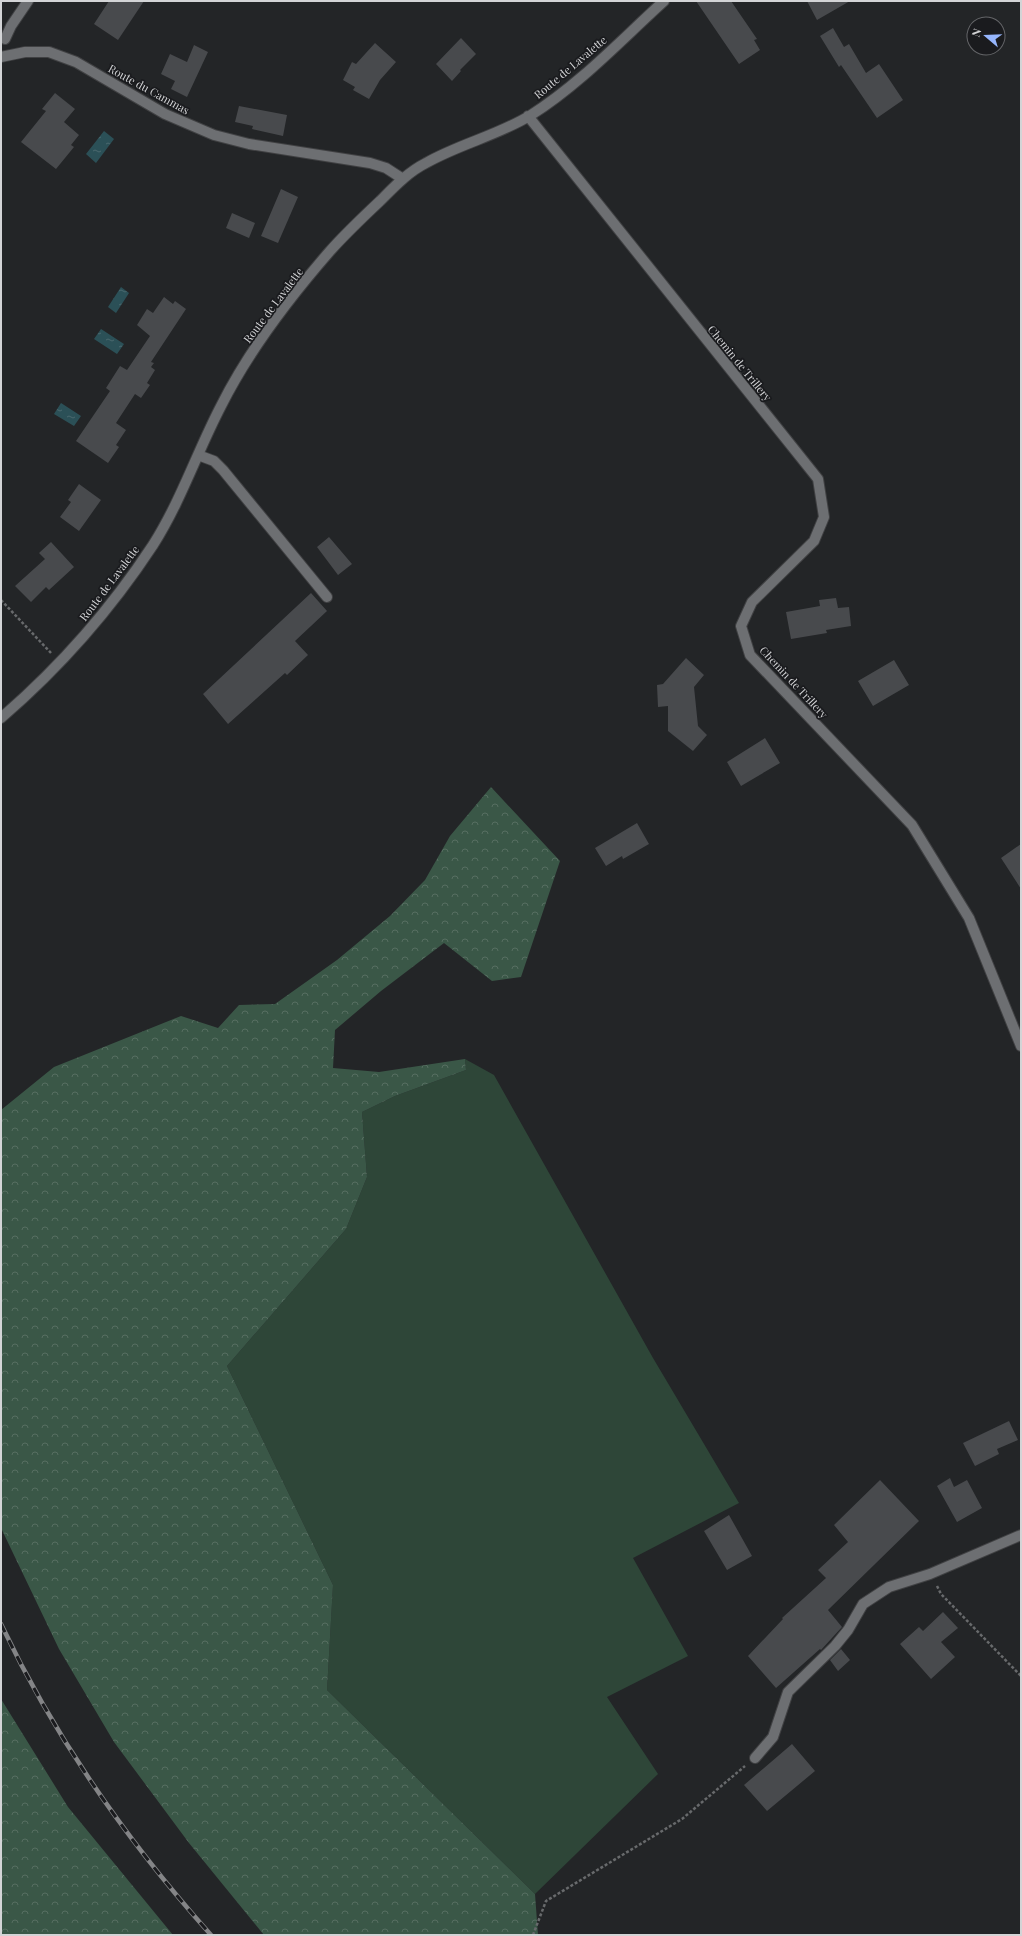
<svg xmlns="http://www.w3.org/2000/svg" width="1022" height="1936" font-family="'Playfair Display',serif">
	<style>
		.green { fill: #2e4638 }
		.forest { fill: url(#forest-crowns) }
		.water { fill: url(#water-ripples) }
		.building { fill: #484a4d }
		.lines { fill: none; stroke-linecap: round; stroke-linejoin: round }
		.minor-casing { stroke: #404143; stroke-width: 12 }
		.path { stroke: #686a6c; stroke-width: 2.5; stroke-dasharray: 3 2; stroke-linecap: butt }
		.minor { stroke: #6d6f72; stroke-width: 10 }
		.rail-casing { stroke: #848587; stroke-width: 4.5 }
		.rail { stroke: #1a1b1e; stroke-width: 3; stroke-dasharray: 9; stroke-linecap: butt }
		.labels { text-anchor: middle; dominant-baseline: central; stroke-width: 3.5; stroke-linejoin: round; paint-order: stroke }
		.street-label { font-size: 11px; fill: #d3d4d6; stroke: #1a1b1e }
	</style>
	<defs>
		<pattern id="forest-crowns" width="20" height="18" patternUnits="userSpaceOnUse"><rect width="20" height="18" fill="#3a5747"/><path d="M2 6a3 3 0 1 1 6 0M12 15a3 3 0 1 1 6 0" fill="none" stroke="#566e61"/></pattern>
		<pattern id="water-ripples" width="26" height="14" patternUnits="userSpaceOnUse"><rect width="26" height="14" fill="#2b5057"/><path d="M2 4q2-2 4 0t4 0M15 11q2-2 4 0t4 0" fill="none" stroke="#49686e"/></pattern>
	</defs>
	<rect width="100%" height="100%" fill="#232527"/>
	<path class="green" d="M465 1059 494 1075 653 1358 739 1503 633 1558 688 1656 607 1697 658 1774 535 1894 327 1690 333 1585 227 1366 346 1229 367 1177 362 1112 395 1096 466 1070Z"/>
	<path class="forest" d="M491 787 560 861 521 977 492 981 444 943 381 991 335 1030 333 1068 379 1072 465 1059 466 1070 395 1096 362 1112 367 1177 346 1229 227 1366 333 1585 327 1690 535 1894 538 1935H264L189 1843 114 1742 59 1649 1 1528V1110L54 1067 181 1016 218 1028 239 1005 275 1004 337 960 390 916 425 880 450 836Z
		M1 1699 68 1807 173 1935H1Z"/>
	<path class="water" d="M104 131 114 139 96 163 86 154Z
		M121 287 129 293 116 313 108 307Z
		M101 329 124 344 117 354 94 339Z
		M61 403 81 416 74 426 54 414Z"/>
	<path class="building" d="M109 1H144L118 40 94 24Z
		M696 1H731L757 39 754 40 760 50 739 64Z
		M807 1H850L817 20Z
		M833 28 844 47 849 44 866 73 879 64 903 100 877 118 841 65 839 67 820 36Z
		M461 38 476 54 460 70 461 71 452 81 436 64Z
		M375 43 396 62 380 80 369 99 353 90 355 87 343 80 352 62 356 64Z
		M194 45 208 52 187 97 171 89 175 81 161 74 170 54 187 62Z
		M55 93 75 109 64 122 79 135 71 145 74 147 56 169 21 142 46 111 42 109Z
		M239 106 287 115 283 136 252 129 253 126 235 122Z
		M281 189 298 197 278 243 261 236Z
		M232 213 255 223 249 238 226 228Z
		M164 297 173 304 175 301 186 309 151 362 154 363 151 367 155 370 147 383 150 385 141 398 135 394 116 423 126 430 116 445 119 447 108 463 76 441 110 391 106 388 120 366 127 370 150 336 137 325 147 309 153 313Z
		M79 484 101 500 79 531 60 517 71 502 68 500Z
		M329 537 352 564 338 575 317 547Z
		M51 542 74 567 49 590 46 587 31 602 15 586 45 559 39 553Z
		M311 593 327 611 295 641 308 655 287 675 285 673 228 724 203 694Z
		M836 598 838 608 849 607 851 626 826 630 827 633 791 639 786 612 820 606 819 600Z
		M686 658 704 675 694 687 698 726 707 735 693 751 668 731V706L658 707 657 685 663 684Z
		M894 660 909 685 873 706 858 681Z
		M765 738 780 763 741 786 727 762Z
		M637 823 649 844 623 859 622 856 606 866 595 848Z
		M1021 844V889L1001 858Z
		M1009 1421 1018 1440 997 1449 999 1454 975 1466 963 1443Z
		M950 1478 954 1487 967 1480 982 1508 957 1522 937 1486Z
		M880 1480 919 1521 828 1610 842 1627 821 1650 820 1649 776 1688 748 1656 783 1619 782 1618 826 1578 818 1570 848 1542 834 1525Z
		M729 1515 752 1556 727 1570 704 1531Z
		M943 1612 958 1628 941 1642 955 1657 931 1679 900 1644 919 1627 923 1631Z
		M841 1649 850 1660 838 1671 830 1660Z
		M792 1744 815 1771 767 1811 744 1785Z"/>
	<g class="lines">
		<g class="minor-casing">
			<path id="minor" d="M5 39 11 26 28 1
				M1 57 25 52H49L76 62 165 114 214 135 249 144 370 163 386 168 403 179
				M528 116 818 479 824 517 814 541 752 602 741 626 750 655 912 825 969 918 1021 1046
				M198 455 214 461 223 470 327 597
				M1 718C59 668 111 609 153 545 181 501 197 452 221 406 249 350 289 298 330 251 346 233 363 217 380 201 394 187 408 172 426 163 459 144 499 135 531 115 580 84 621 40 664 1
				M755 1758 773 1737 788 1692 835 1646 848 1630 863 1604 889 1587 930 1574 1021 1535"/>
		</g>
		<path class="path" d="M1 600 51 653
			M937 1586 941 1594 1021 1676
			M533 1935 546 1901 682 1819 745 1766"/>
		<use href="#minor" class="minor"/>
		<g class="rail-casing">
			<path id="rail" d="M1 1624C55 1738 127 1841 211 1935"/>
		</g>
		<use href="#rail" class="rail"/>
	</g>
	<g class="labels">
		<g class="street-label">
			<text transform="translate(570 67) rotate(-40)">Route de Lavalette</text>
			<text transform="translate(149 89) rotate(29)">Route du Cammas</text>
			<text transform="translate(273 305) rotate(-53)">Route de Lavalette</text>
			<text transform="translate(740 363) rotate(51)">Chemin de Trillery</text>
			<text transform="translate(109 583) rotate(-53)">Route de Lavalette</text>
			<text transform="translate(794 682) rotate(47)">Chemin de Trillery</text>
		</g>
	</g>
	<rect width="1022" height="1936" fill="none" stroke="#d3d4d6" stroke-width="4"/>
	<g transform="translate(986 36) rotate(289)"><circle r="19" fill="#1a1b1e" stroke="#646568"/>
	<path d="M0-3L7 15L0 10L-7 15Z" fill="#96b6fd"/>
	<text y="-6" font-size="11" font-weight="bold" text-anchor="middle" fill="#d3d4d6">N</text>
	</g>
</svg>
